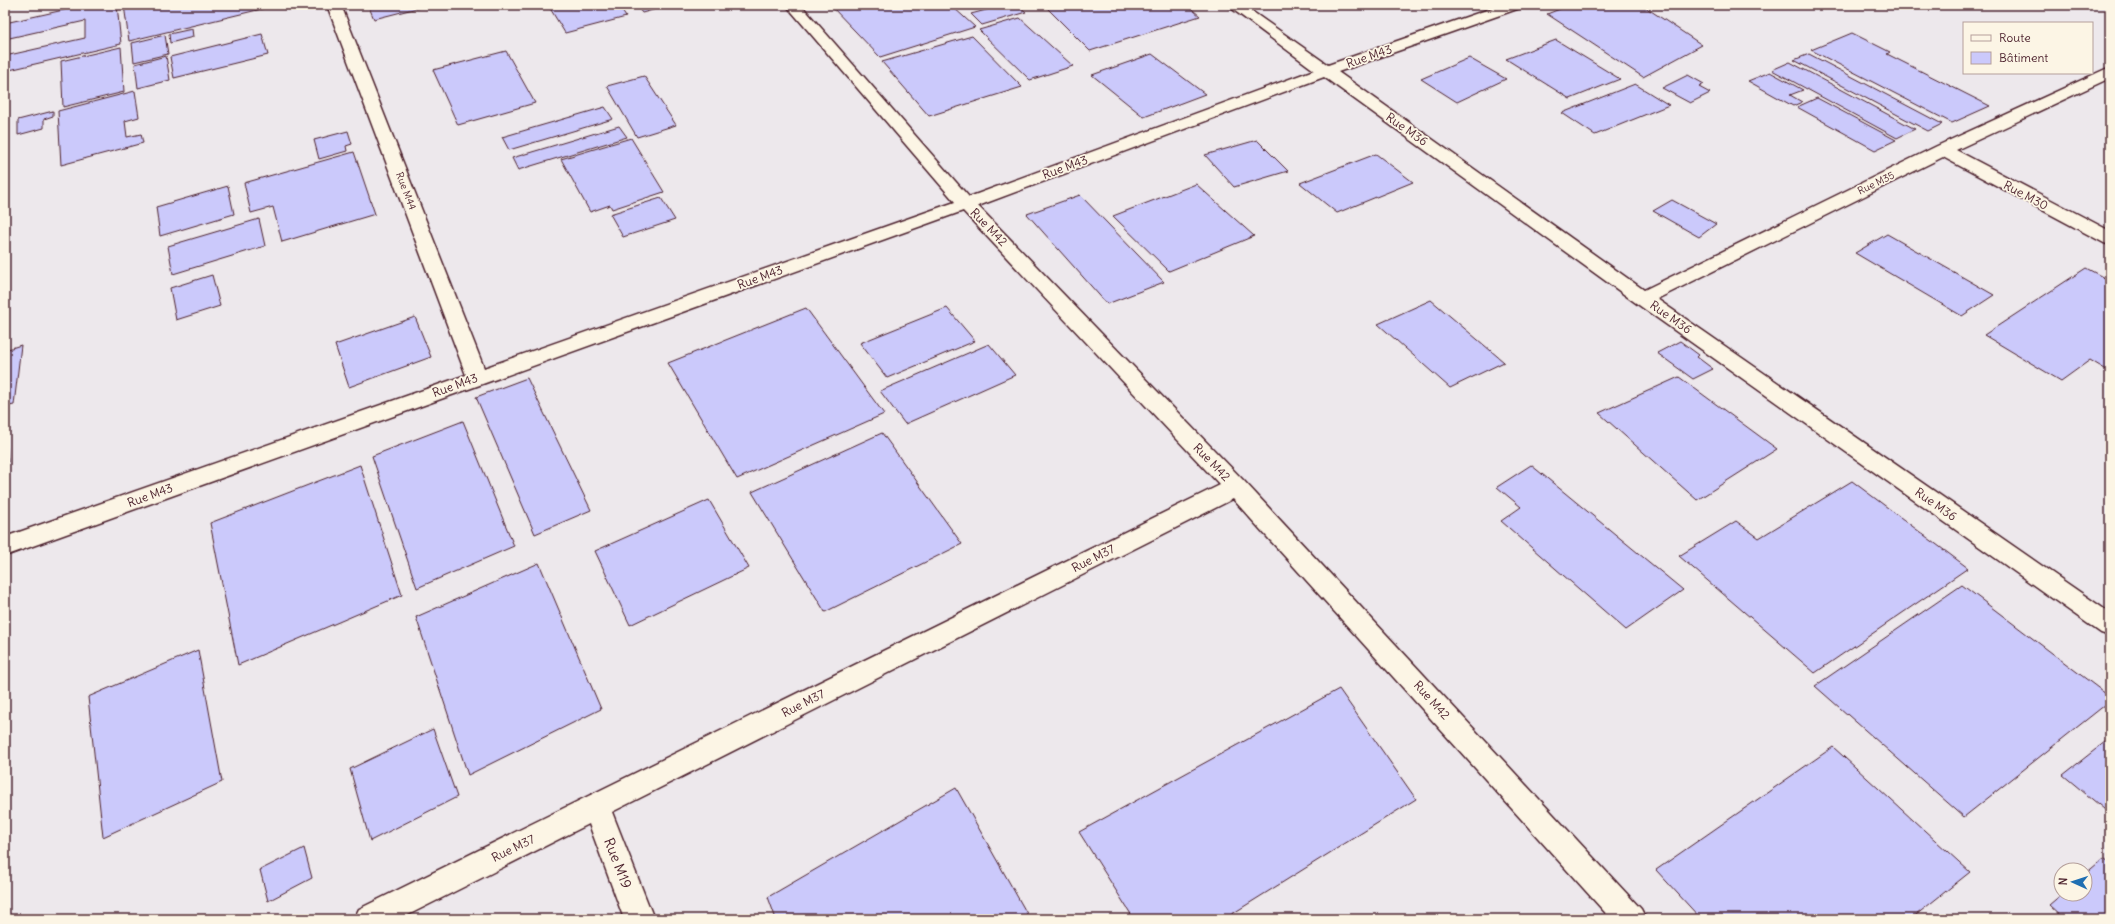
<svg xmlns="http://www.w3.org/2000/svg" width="2115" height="924" font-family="Delius,sans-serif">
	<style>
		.building { fill: #cbc9fb; stroke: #4a1f2b }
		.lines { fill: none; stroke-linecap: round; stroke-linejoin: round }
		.minor-casing { stroke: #4a1f2b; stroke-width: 3 }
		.minor { fill: #fcf5e5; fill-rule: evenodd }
		.labels { text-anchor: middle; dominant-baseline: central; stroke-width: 3.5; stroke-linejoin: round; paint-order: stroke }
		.far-street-label { font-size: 10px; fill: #4a1f2b; stroke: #fcf5e5 }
		.street-label { font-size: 12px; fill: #4a1f2b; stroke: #fcf5e5 }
		.near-street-label { font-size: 14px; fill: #4a1f2b; stroke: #fcf5e5 }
	</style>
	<rect width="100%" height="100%" fill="#ede8ec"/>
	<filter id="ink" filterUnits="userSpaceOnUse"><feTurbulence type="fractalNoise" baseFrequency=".025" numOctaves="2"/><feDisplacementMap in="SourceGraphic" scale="8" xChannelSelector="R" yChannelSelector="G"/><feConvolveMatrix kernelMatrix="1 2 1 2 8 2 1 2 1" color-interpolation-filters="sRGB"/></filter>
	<g filter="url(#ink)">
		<path class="building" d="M86 5H117L121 44 5 71V56L85 38V21L5 39V23Z
			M124 5H278L129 41Z
			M368 5H429L374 19Z
			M548 5H618L626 17 565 33Z
			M636 5H671L642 13Z
			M830 5H961L953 7 975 27 880 57Z
			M1005 5H1018L1026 12 982 25 971 14Z
			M1053 5H1187L1200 16 1090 51 1046 7Z
			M1570 5H1642L1702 45 1643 77 1547 14Z
			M1020 18 1073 66 1030 80 979 30Z
			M192 29 193 37 170 43 169 34Z
			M1852 33 1890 52 1887 54 1990 106 1952 123 1811 50Z
			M262 34 268 55 174 78 170 57Z
			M165 35 168 54 134 62 132 43Z
			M972 36 1022 87 929 116 882 62Z
			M1556 40 1620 79 1570 99 1506 59Z
			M121 47 124 92 63 107 61 61Z
			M506 51 535 103 458 125 433 70Z
			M1152 54 1205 94 1144 117 1092 75Z
			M1809 54 1942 124 1928 131 1794 60Z
			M166 56 170 80 138 88 135 64Z
			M1469 58 1506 79 1457 102 1421 79Z
			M1790 62 1915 129 1897 138 1772 70Z
			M1770 72 1803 90 1790 95 1802 102 1793 106 1748 81Z
			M1688 75 1704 84 1699 87 1710 93 1690 103 1662 88Z
			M644 76 676 125 637 137 607 86Z
			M1635 84 1669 105 1595 135 1562 113Z
			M135 91 139 117 125 121 127 137 141 134 143 143 61 165 58 111Z
			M1817 98 1896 140 1875 150 1797 107Z
			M605 107 613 119 509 150 502 137Z
			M53 111V116L44 119V128L18 135V120Z
			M619 126 627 137 518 170 512 158Z
			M348 131 352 144 346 146 347 151 319 159 314 140Z
			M631 138 664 192 612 209 610 205 590 212 561 159Z
			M1257 140 1288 171 1234 187 1205 155Z
			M354 152 375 214 282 242 273 207 251 213 244 183Z
			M1376 154 1413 182 1337 213 1300 183Z
			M1196 184 1254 236 1169 271 1113 216Z
			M228 186 234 214 160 236 156 207Z
			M1080 195 1164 282 1107 304 1027 214Z
			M661 198 675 220 623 237 610 214Z
			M1672 200 1716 224 1699 237 1653 211Z
			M259 219 265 246 173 274 168 246Z
			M1887 234 1994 295 1962 316 1855 253Z
			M2086 268 2110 281V372L2090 360 2061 381 1984 335Z
			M212 275 220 306 176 320 170 288Z
			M1431 300 1504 362 1450 388 1378 324Z
			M806 308 884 414 737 479 668 363Z
			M947 308 975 341 887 378 860 343Z
			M415 317 431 357 349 387 335 345Z
			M1680 341 1699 355 1697 357 1713 369 1693 379 1657 353Z
			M989 344 1015 375 905 424 880 391Z
			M21 345 14 405 5 407V350Z
			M1679 377 1777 449 1697 500 1599 413Z
			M527 378 591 510 535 534 476 397Z
			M463 421 514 546 417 588 372 456Z
			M5 430 8 462 5 463Z
			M882 433 962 544 825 612 752 492Z
			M360 465 402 595 238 665 210 523Z
			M1531 465 1683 590 1626 630 1501 521 1521 507 1497 487Z
			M1852 481 1968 568 1815 673 1679 556 1736 521 1759 538Z
			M709 500 749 568 630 625 595 551Z
			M539 563 601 709 468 775 416 617Z
			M1962 585 2110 697V701L1964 817 1815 686Z
			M198 650 222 782 103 837 88 697Z
			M1339 689 1416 799 1224 919H1134L1079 832Z
			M433 729 457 797 370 841 350 769Z
			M2110 738V814L2063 775Z
			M1833 747 1970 872 1911 919H1701L1656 870Z
			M956 788 1030 919H776L768 897Z
			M304 848 312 878 268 901 260 870Z
			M2104 858 2110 863V919H2064L2049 905 2062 894H2085V874Z"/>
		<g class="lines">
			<g class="minor-casing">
				<path id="minor" d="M327 5H341L484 368 955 202 786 5H801L969 197 1314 70 1227 5H1243L1328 65 1501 5H1522L1520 8 1338 72 1644 290 1937 146 2110 67V78L1956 150 2110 231V245L2104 243 1943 157 1657 299 2110 613V636L2101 633 1636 303 1324 77 978 206 1244 481 1641 909 1646 919H1611L1233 499 612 812 654 919H624L589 824 400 919H354L359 909 1220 485 963 211 5 556V537L466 375Z"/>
			</g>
			<use href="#minor" class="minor"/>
		</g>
	</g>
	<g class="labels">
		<g class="far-street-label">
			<text transform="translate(1876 183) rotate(-26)">Rue M35</text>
			<text transform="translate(406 191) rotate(69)">Rue M44</text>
		</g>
		<g class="street-label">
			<text transform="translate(1369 56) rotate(-19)">Rue M43</text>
			<text transform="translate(1407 129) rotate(35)">Rue M36</text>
			<text transform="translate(1065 167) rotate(-20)">Rue M43</text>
			<text transform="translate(2026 195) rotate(28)">Rue M30</text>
			<text transform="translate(989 227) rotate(46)">Rue M42</text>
			<text transform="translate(760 277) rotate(-20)">Rue M43</text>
			<text transform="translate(1671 317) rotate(35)">Rue M36</text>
			<text transform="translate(455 385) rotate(-20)">Rue M43</text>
			<text transform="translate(1212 462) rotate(46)">Rue M42</text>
			<text transform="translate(150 495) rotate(-20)">Rue M43</text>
			<text transform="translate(1936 504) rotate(35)">Rue M36</text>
			<text transform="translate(1093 558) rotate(-27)">Rue M37</text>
			<text transform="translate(1432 700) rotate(48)">Rue M42</text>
			<text transform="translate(803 703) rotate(-27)">Rue M37</text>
			<text transform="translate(513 848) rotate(-26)">Rue M37</text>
		</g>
		<g class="near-street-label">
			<text transform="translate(618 863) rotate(69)">Rue M19</text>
		</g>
	</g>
	<rect width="2115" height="924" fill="none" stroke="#fcf5e5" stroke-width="20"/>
	<rect x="10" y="10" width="2095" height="904" fill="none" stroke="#4a1f2b" stroke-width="1.5" filter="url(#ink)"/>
	<rect x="1963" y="22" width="130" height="52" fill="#fcf5e5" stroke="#b59f9b"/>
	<rect x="1971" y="35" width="20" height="6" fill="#fcf5e5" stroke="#b59f9b"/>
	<text x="1999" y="42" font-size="12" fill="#4a1f2b">Route</text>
	<rect x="1971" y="52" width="20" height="12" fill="#cbc9fb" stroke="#b59f9b"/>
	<text x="1999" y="62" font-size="12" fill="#4a1f2b">Bâtiment</text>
	<g transform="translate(2073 882) rotate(273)"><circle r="19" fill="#fcf5e5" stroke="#b59f9b"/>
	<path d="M0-3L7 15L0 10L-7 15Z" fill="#1f6fb2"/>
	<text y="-6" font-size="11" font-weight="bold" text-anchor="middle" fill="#4a1f2b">N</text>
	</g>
</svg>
